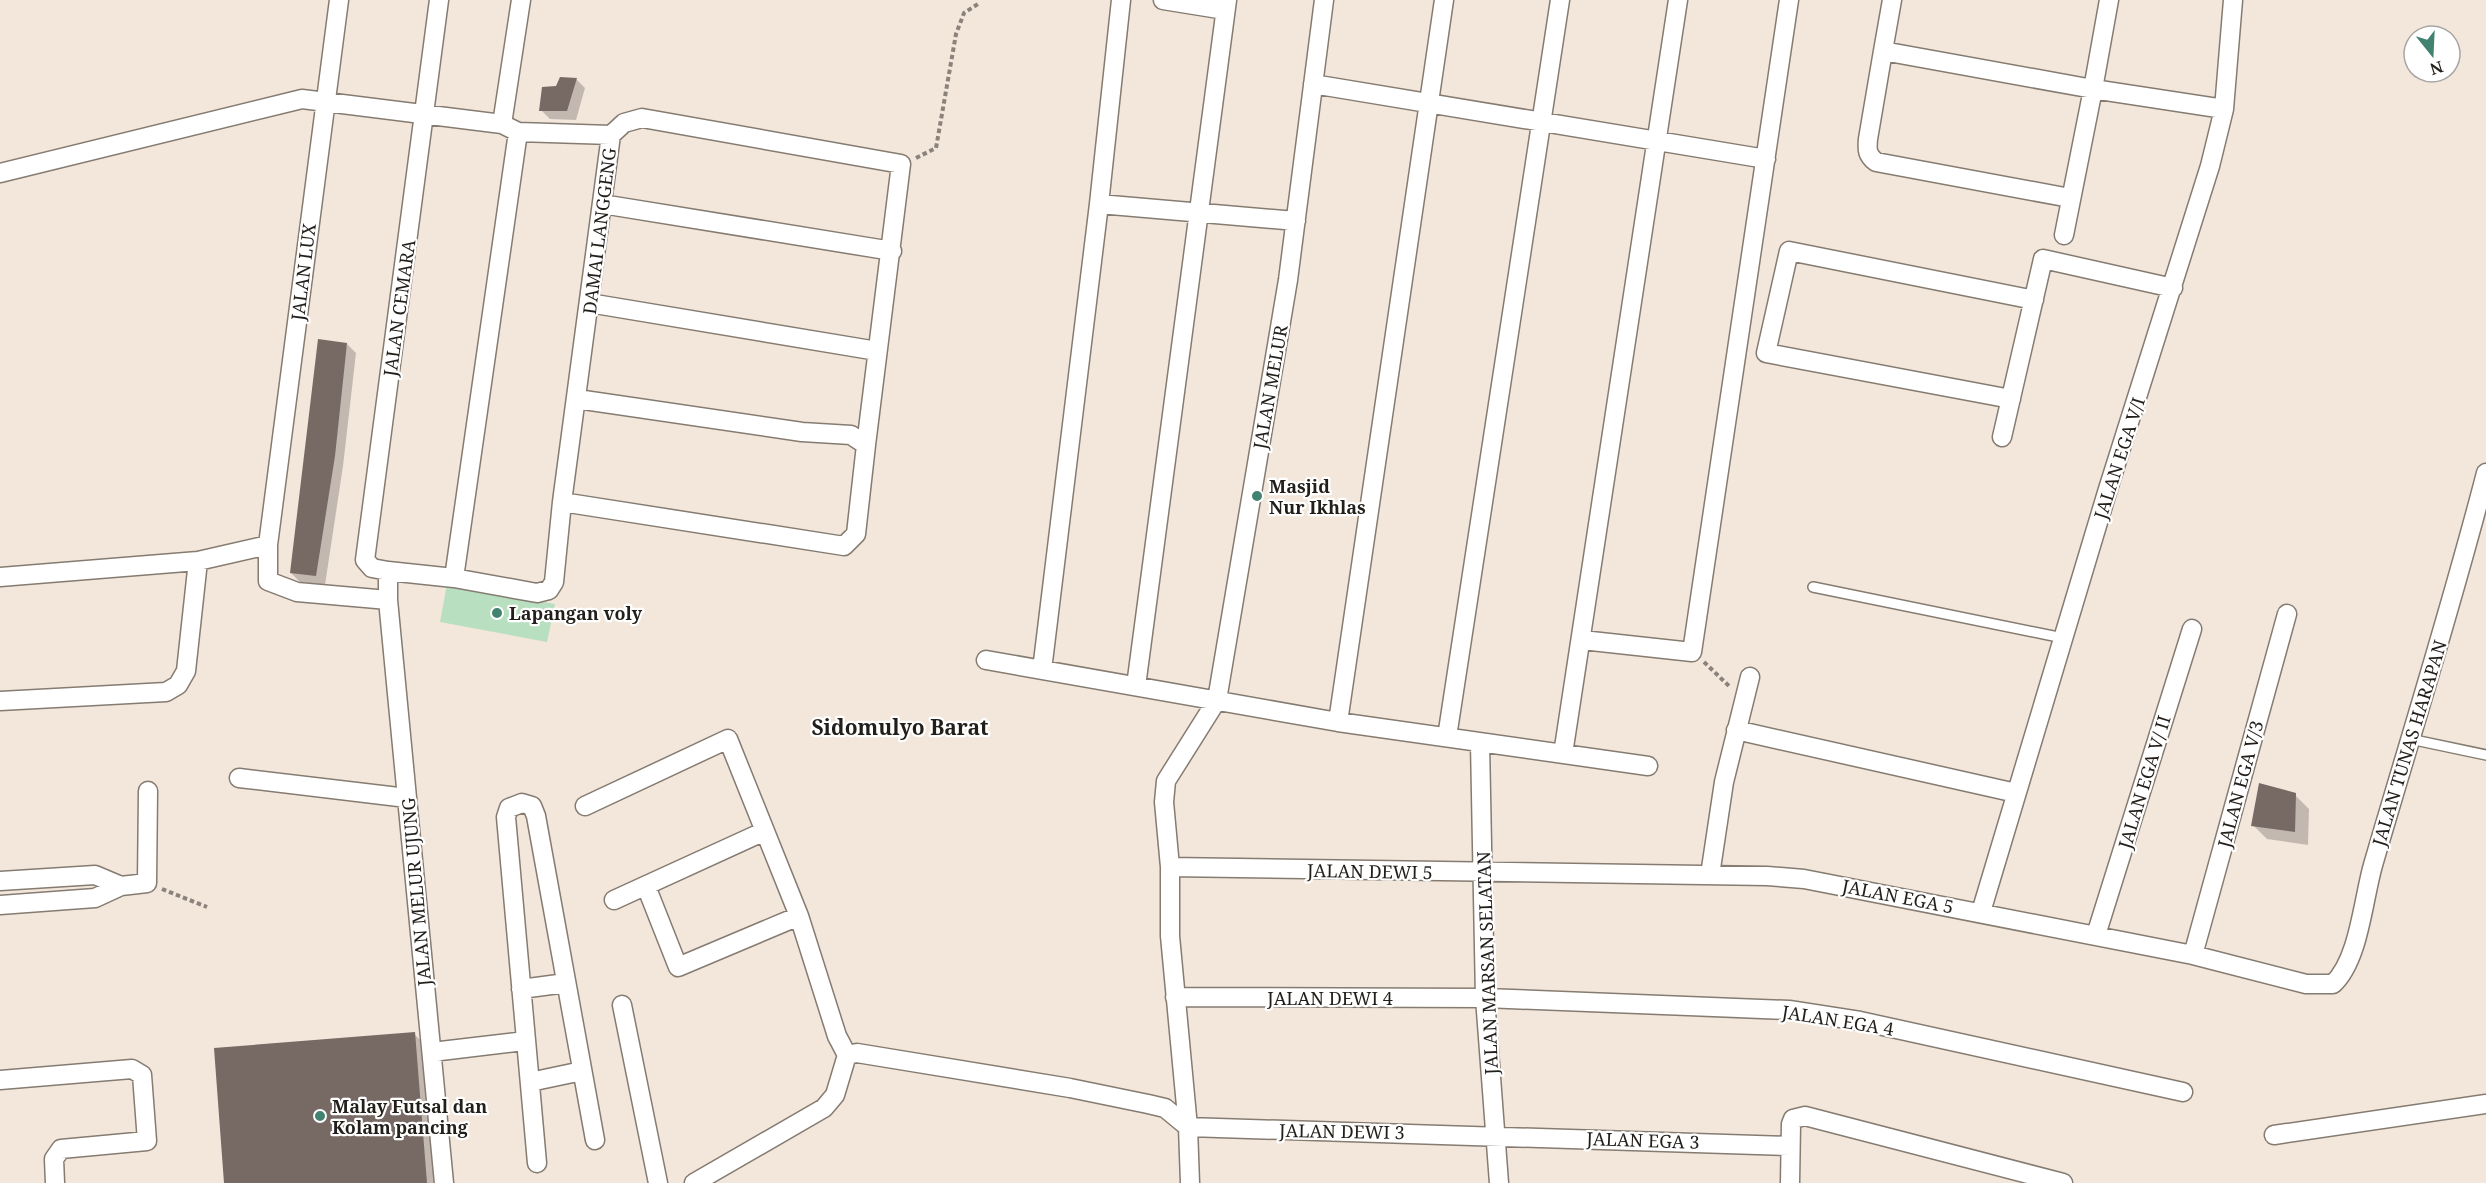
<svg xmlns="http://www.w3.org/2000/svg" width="2486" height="1183" font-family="'Noto Serif',serif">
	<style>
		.green { fill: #b7dfc0 }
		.shadow { fill: #0003 }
		.building { fill: #776964 }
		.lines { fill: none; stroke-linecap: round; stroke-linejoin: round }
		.service-casing { stroke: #857b70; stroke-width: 12 }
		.minor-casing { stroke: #857b70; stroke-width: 21 }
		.path { stroke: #8a827b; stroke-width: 4; stroke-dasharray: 4.5 3; stroke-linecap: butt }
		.service { stroke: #fff; stroke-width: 9 }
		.minor { stroke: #fff; stroke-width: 18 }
		.poi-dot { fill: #428271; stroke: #fff; stroke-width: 2 }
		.labels { text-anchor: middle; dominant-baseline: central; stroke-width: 4.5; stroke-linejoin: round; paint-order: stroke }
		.street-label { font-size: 18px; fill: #221e1a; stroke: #fff }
		.poi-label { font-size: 18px; font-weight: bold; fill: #221e1a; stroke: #fff; text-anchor: start }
		.quarter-label { font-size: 21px; font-weight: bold; fill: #221e1a; stroke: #fff }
	</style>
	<rect width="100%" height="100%" fill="#f3e7dc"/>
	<path class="green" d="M447 584 555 604 547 642 440 622Z"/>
	<path class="shadow" d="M576 79 585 88 576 120 550 119 541 110 557 87Z
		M347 344 356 353 343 466 325 585 300 582 291 573Z
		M2295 795 2309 809 2308 845 2267 839 2253 825Z
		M414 1034 433 1052 443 1183H225Z"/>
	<path class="building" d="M560 77 577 78 567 111H539L542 87 556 86Z
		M318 339 347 343 335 456 316 576 290 573Z
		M2259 783 2296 793 2295 832 2251 826Z
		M415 1032 427 1183H224L214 1048Z"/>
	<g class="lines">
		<g class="service-casing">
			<path id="service" d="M1813 587 2063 638
				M2410 739 2486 755"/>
		</g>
		<g class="minor-casing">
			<path id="minor" d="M439 0 365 560 372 568 388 571V600L444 1183
				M1163 0 1225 10
				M2109 0 2093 89 2224 109
				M1883 51 1892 0
				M1313 84 1766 159
				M502 124 521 0
				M0 173 302 99 502 124 518 132
				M602 204 892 251
				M1099 204 1121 0
				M2064 235 2093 89 1883 51 1868 139C1867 150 1867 155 1876 162L2070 198
				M589 303 877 351
				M577 399 802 432 851 435 866 445 901 164 642 118 624 123 611 135
				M2011 399 1766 353 1789 251 2034 300
				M2002 437 2043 259 2173 288
				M562 502 844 546 856 534 866 445
				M268 545 339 0
				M388 571 454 578 537 593 549 590 554 582 562 502 611 135 518 132 454 578
				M0 577 198 561 268 545V581L297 592 388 600
				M1582 640 1692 652 1789 0
				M986 660 1338 722 1648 766
				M1042 670 1099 204 1296 221
				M1136 686 1227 0
				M0 701 166 692 178 685 186 671 198 561
				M1338 722 1444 0
				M1736 730 2016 793
				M1447 737 1560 0
				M1480 743 1485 998 1499 1183
				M1563 754 1678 0
				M239 778 407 798
				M585 806 728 739 799 916 837 1036 847 1055
				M1170 867 1767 876 1804 879 2193 955 2306 984H2333C2359 960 2363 900 2373 865 2411 735 2452 605 2486 473
				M1710 875 1724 782 1750 677
				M0 881 95 875 121 886
				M646 886 678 967 799 916
				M614 900 765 831
				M0 905 95 898 121 886 147 883 148 791
				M1981 912 2108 489 2210 166 2224 109 2233 0
				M2096 935 2192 629
				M2193 955 2287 614
				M521 989 566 983
				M1175 997 1485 998 1789 1010 1860 1021 2183 1092
				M622 1005 658 1183
				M432 1052 525 1041
				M0 1080 132 1069 142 1075 147 1141 61 1149 54 1159 55 1183
				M530 1082 582 1071
				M1188 1127 1790 1146
				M2274 1135 2486 1104
				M537 1163 506 817 509 808 522 803 532 806 536 816 595 1140
				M694 1183 824 1108 835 1095 847 1055 857 1053 1070 1088 1148 1104 1165 1108 1188 1127
				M1190 1183 1188 1127 1170 936V867L1164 802 1166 781 1217 700 1288 280 1324 0
				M1790 1183 1791 1124 1793 1119 1805 1116 2063 1183"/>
		</g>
		<path class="path" d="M916 158 936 148 956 34 964 13 978 4
			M1704 662 1729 686
			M162 889 207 907"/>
		<use href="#service" class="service"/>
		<use href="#minor" class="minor"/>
	</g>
	<g class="poi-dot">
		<circle cx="1257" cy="496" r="6"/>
		<circle cx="497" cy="613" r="6"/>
		<circle cx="320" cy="1116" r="6"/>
	</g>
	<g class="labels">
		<g class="street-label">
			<text transform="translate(599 231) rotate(-83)">DAMAI LANGGENG</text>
			<text transform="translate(303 272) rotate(-83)">JALAN LUX</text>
			<text transform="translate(399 308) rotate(-82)">JALAN CEMARA</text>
			<text transform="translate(1270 387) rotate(-80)">JALAN MELUR</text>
			<text transform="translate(2119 458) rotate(-72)">JALAN EGA V/I</text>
			<text transform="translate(2409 743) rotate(-73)">JALAN TUNAS HARAPAN</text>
			<text transform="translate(2144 782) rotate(-73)">JALAN EGA V/ II</text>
			<text transform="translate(2240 784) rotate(-75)">JALAN EGA V/3</text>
			<text transform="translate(1370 871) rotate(1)">JALAN DEWI 5</text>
			<text transform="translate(416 892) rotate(-95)">JALAN MELUR UJUNG</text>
			<text transform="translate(1898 896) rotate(11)">JALAN EGA 5</text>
			<text transform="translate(1487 963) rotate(-92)">JALAN MARSAN SELATAN</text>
			<text x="1330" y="998">JALAN DEWI 4</text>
			<text transform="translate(1838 1020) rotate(9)">JALAN EGA 4</text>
			<text transform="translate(1342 1131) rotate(1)">JALAN DEWI 3</text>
			<text transform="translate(1643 1140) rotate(2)">JALAN EGA 3</text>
		</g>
		<g class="poi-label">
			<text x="1269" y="486">Masjid<tspan x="1269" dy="21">Nur Ikhlas</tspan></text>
			<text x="509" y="613">Lapangan voly</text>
			<text x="332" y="1106">Malay Futsal dan<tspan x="332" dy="21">Kolam pancing</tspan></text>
		</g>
		<g class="quarter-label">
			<text x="900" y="727">Sidomulyo Barat</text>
		</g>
	</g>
	<g transform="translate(2432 54) rotate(162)"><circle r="28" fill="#ffffff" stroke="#a7a5a3" stroke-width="1.5"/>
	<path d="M0-4.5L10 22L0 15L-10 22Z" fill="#428271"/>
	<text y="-9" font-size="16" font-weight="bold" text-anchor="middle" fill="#221e1a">N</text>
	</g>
</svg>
